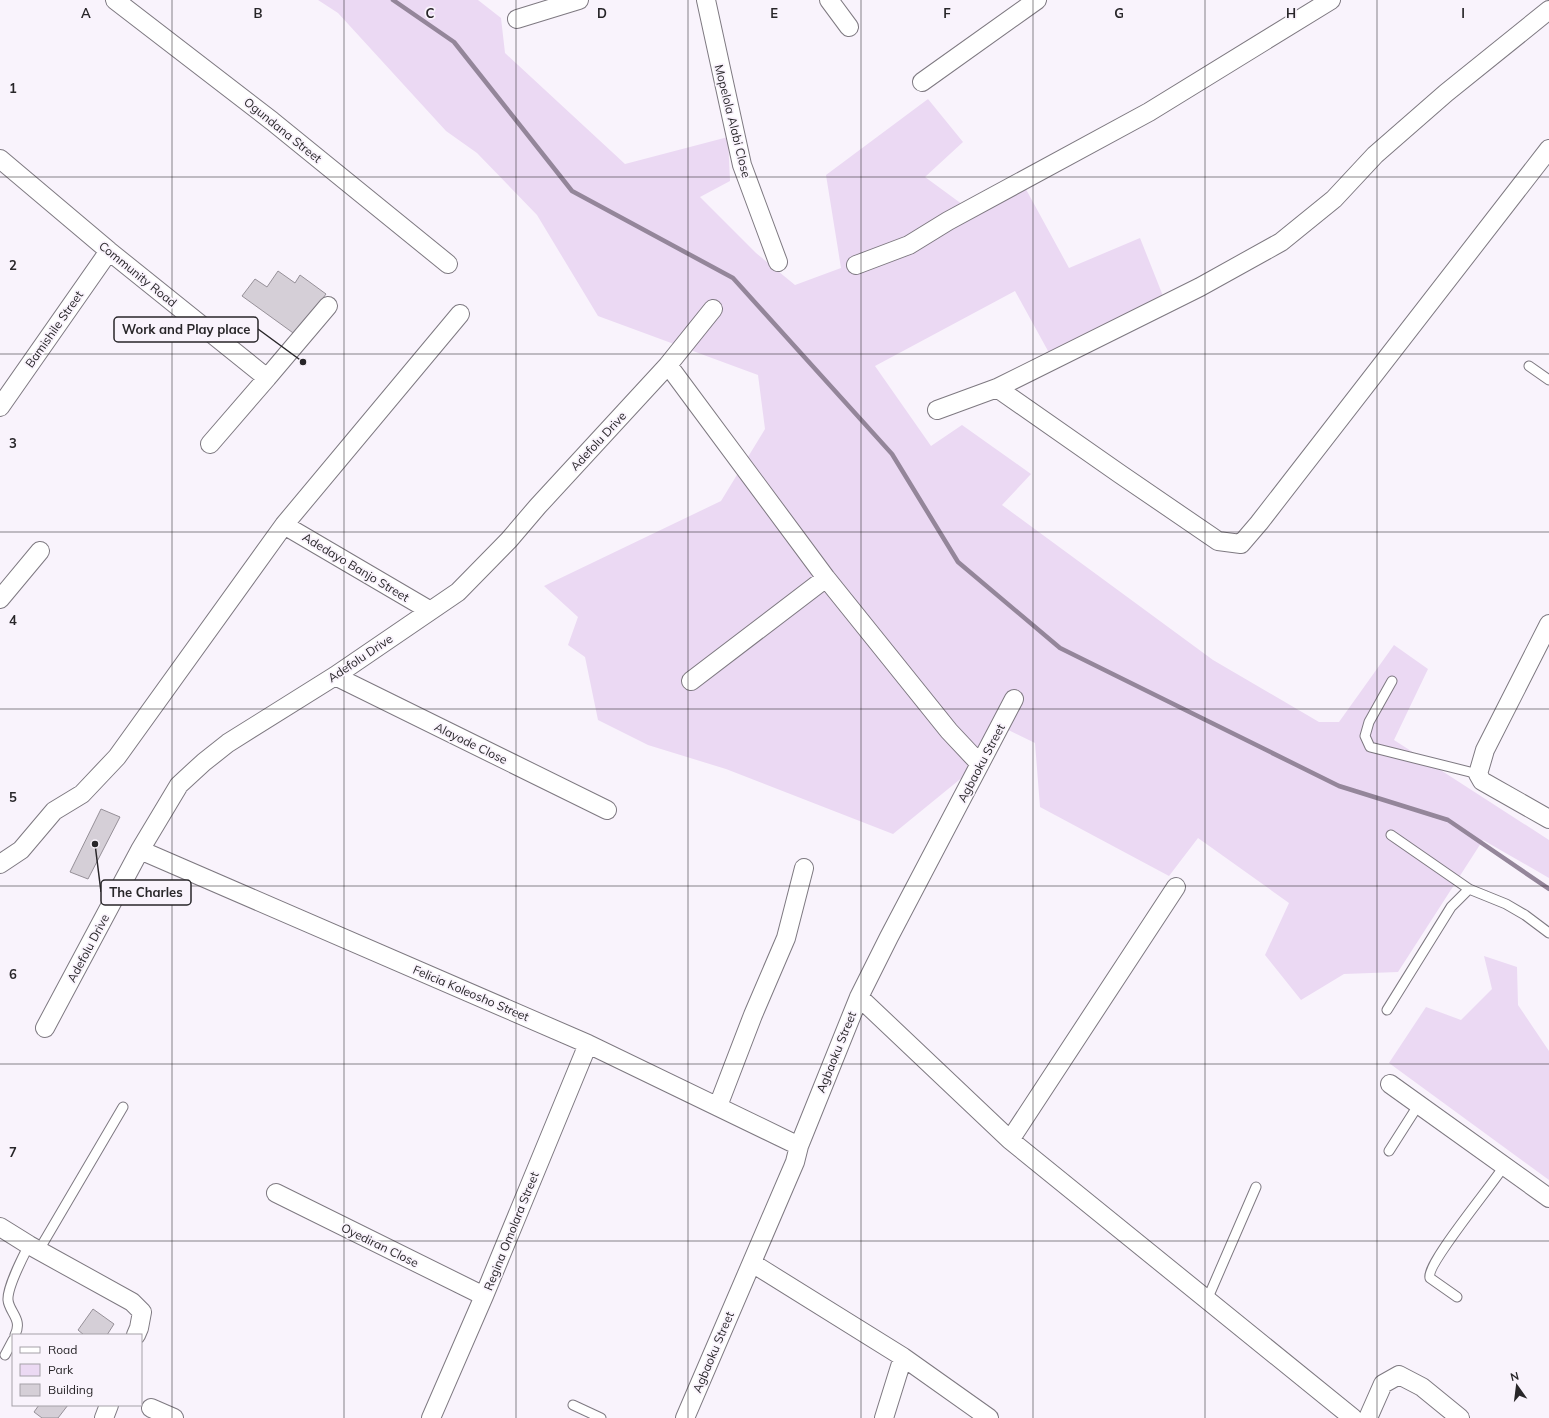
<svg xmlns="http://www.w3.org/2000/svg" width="1549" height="1418" font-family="Mulish,sans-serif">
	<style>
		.green { fill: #ebd9f3 }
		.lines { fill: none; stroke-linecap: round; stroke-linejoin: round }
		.stream { stroke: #94869a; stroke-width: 4.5 }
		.building { fill: #d5cfd7; stroke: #969098 }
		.service-casing { stroke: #7e7981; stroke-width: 11 }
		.minor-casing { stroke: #7e7981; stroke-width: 20 }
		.service { stroke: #fff; stroke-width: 9 }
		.minor { stroke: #fff; stroke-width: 18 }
		.grid { fill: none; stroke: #282629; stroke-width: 1; stroke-opacity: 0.55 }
		.labels { text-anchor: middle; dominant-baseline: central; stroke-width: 3.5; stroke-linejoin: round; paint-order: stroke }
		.street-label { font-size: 12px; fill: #282629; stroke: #f9f3fc }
		.grid-label { font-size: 13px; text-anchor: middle; font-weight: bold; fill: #282629; stroke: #f9f3fc; stroke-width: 3.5; stroke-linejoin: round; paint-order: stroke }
		.leader { fill: none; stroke: #282629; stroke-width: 1.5 }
		.callout-dot { fill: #282629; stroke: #f9f3fc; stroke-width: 1.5 }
		.callout { fill: #f9f3fc; stroke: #282629; stroke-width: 1.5 }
		.callout-label { font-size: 13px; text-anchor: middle; font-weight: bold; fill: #282629 }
	</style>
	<rect width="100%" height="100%" fill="#f9f3fc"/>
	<path class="green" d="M318 0H478L501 18 505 53 625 164 728 137 730 181 700 197 756 253 795 285 841 268 826 175 928 99 963 142 925 177 970 210 1022 182 1069 268 1140 238 1165 301 1053 360 1015 291 875 366 931 446 962 425 1031 474 1002 505 1213 660 1319 722H1339L1394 645 1428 669 1394 740 1549 840V878L1483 840 1398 972 1344 974 1301 1000 1265 955 1289 903 1198 838 1169 876 1040 807 1035 743 994 723 964 776 893 834 726 769 648 745 598 720 585 657 568 645 578 617 544 586 721 501 765 429 758 375 598 316 537 215 477 153 446 131 338 13Z
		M1484 956 1517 967 1518 1005 1549 1051V1180L1389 1063 1426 1007 1461 1020 1492 989Z"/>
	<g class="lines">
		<path class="stream" d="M393 0 454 42 572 191 733 278 892 454 958 562 1060 648 1339 786 1448 820 1549 889"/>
	</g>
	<path class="building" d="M278 271 295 283 300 275 326 294 296 335 242 296 255 279 267 287Z
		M101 809 120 817 88 879 70 872Z
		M93 1309 114 1324 107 1335H84L78 1330Z
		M39 1405H68L58 1418H42L34 1412Z"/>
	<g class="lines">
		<g class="service-casing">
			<path id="service" d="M1529 366 1549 380
				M1392 681 1369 722 1365 736 1370 747 1478 774
				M1391 835 1469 889
				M1387 1010 1451 907 1469 889 1506 904 1525 915 1549 933
				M1389 1151 1419 1104
				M39 1250 123 1107
				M1457 1297 1430 1278C1425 1265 1494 1183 1504 1166
				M1207 1300 1256 1187
				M15 1335C23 1319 9 1312 8 1300 7 1287 23 1257 29 1245
				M5 1355 13 1340
				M573 1405 601 1418"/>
		</g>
		<g class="minor-casing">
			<path id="minor" d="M115 0 272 121 448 264
				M706 0 742 165 778 262
				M829 0 849 27
				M517 19 579 0
				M922 82 1037 0
				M0 159 109 251 267 378 210 444
				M856 265 909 245 948 221 1149 112 1331 0
				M668 365 826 578 949 731 980 764
				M267 378 328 306
				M997 388 1120 474 1218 541 1241 544 1259 523 1549 149
				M0 407 109 251
				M937 410 997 388 1200 287 1281 242 1334 199 1375 155 1446 93 1549 10
				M284 525 429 610
				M0 599 40 551
				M1549 624 1485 750 1478 774 1482 781 1549 819
				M335 676 607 810
				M691 681 826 578
				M140 850 588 1044 799 1146
				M0 864 21 850 54 811 82 794 117 757 284 525 460 314
				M859 997 1010 1140 1353 1418
				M45 1028 140 850 179 785 204 762 228 743 335 676 458 592 509 540 538 506 668 365 713 309
				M1390 1084 1549 1198
				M718 1106 753 1015 786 938 804 868
				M1010 1140 1176 887
				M276 1193 484 1296
				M0 1227 29 1245 132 1302 142 1312 139 1328 136 1335
				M752 1263 903 1357 989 1418
				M151 1408 174 1418
				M104 1418 109 1405
				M431 1418 484 1296 588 1044
				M685 1418 795 1162 799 1146 859 997 889 937 1014 699
				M884 1418 903 1357
				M1368 1418 1383 1384 1399 1375 1422 1387 1460 1418"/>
		</g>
		<use href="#service" class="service"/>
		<use href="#minor" class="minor"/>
	</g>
	<path class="grid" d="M172 0V1418M344 0V1418M516 0V1418M688 0V1418M861 0V1418M1033 0V1418M1205 0V1418M1377 0V1418M0 177H1549M0 354H1549M0 532H1549M0 709H1549M0 886H1549M0 1064H1549M0 1241H1549"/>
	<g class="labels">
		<g class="street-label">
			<text transform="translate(733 121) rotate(76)">Mopelola Alabi Close</text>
			<text transform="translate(283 130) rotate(39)">Ogundana Street</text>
			<text transform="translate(138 274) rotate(39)">Community Road</text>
			<text transform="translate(54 329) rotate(-55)">Bamishile Street</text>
			<text transform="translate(598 441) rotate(-47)">Adefolu Drive</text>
			<text transform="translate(356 567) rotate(31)">Adedayo Banjo Street</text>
			<text transform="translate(360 658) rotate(-34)">Adefolu Drive</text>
			<text transform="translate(471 743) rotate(26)">Alayode Close</text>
			<text transform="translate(981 763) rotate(-62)">Agbaoku Street</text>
			<text transform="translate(88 948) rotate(-62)">Adefolu Drive</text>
			<text transform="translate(471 993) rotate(23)">Felicia Koleosho Street</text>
			<text transform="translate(836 1052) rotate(-68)">Agbaoku Street</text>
			<text transform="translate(511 1231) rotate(-68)">Regina Omolara Street</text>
			<text transform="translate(380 1245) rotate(26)">Oyediran Close</text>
			<text transform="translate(713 1352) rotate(-67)">Agbaoku Street</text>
		</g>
	</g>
	<g class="grid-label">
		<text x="86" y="18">A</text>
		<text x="258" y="18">B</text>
		<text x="430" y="18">C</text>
		<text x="602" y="18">D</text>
		<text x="774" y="18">E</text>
		<text x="947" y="18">F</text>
		<text x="1119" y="18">G</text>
		<text x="1291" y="18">H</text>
		<text x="1463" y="18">I</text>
		<text x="13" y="93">1</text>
		<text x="13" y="270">2</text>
		<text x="13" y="448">3</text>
		<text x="13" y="625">4</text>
		<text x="13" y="802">5</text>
		<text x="13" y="979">6</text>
		<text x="13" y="1157">7</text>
	</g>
	<path class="leader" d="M303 362L258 329M95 844L101 892"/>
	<g class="callout-dot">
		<circle cx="303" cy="362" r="4"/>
		<circle cx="95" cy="844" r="4"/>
	</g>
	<g class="callout">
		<rect x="114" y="317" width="144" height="25" rx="4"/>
		<rect x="101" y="880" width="90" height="25" rx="4"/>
	</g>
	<g class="callout-label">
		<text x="186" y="334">Work and Play place</text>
		<text x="146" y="897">The Charles</text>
	</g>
	<rect x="12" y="1334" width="130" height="72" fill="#f9f3fc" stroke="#a5a1a8"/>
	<rect x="20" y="1347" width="20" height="6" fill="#ffffff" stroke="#a5a1a8"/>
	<text x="48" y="1354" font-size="12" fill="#282629">Road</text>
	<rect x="20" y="1364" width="20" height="12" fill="#ebd9f3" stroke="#a5a1a8"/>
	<text x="48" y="1374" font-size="12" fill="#282629">Park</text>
	<rect x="20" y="1384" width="20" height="12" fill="#d5cfd7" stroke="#a5a1a8"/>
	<text x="48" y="1394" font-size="12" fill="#282629">Building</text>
	<g transform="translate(1517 1386) rotate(346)" stroke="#f9f3fc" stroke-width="3" paint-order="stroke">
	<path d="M0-3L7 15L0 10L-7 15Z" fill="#282629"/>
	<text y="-6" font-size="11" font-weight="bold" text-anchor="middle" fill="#282629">N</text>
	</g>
</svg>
